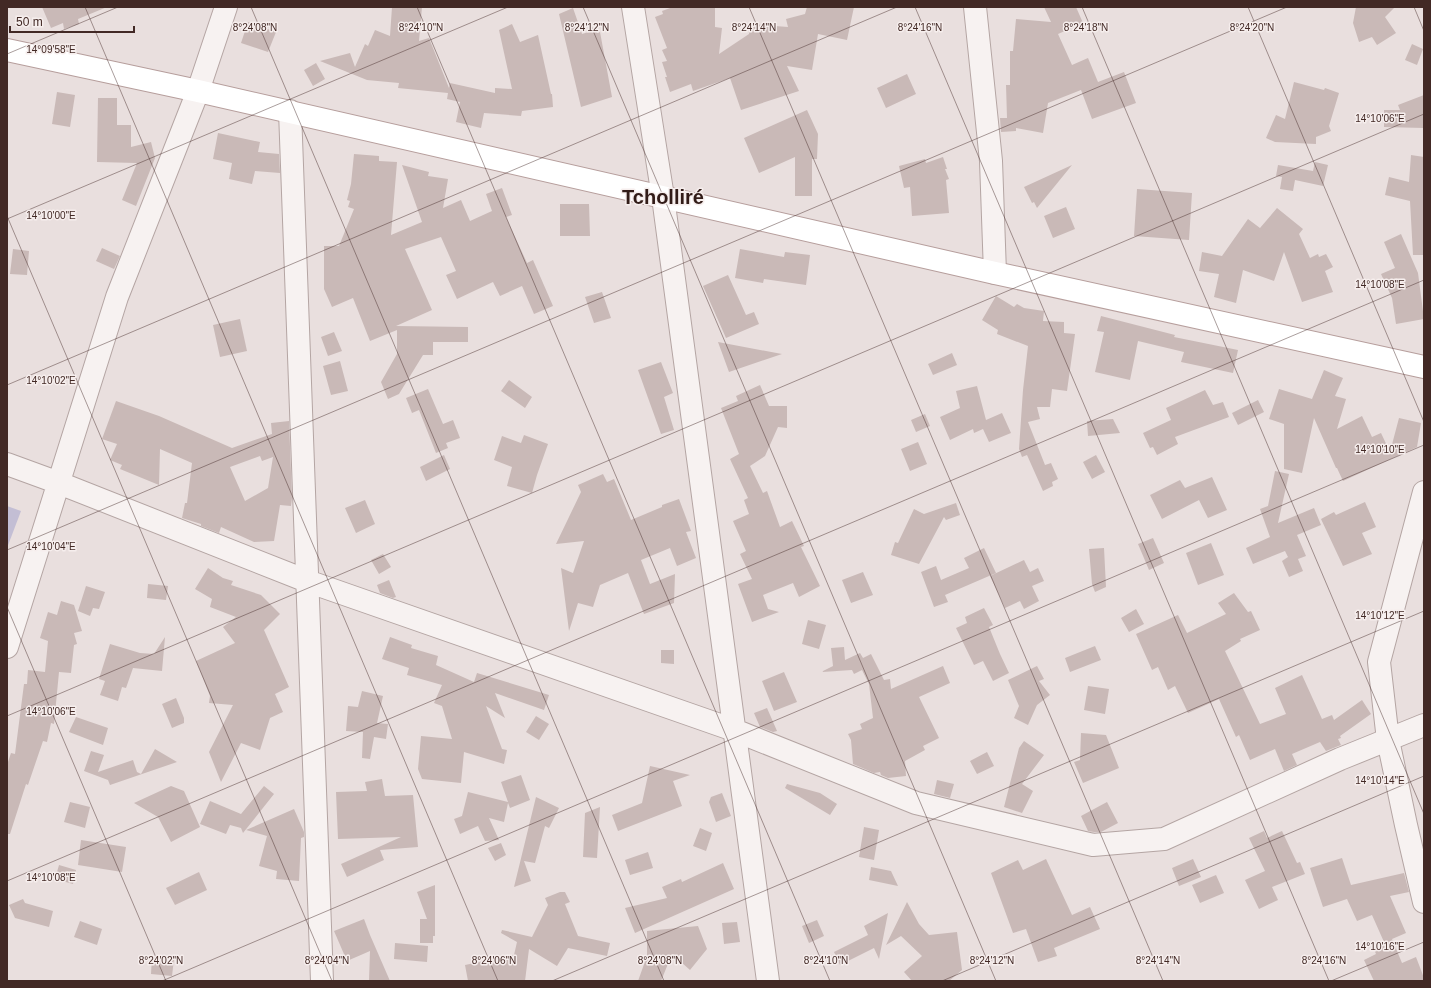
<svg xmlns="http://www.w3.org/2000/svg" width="1431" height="988" font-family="Helvetica,sans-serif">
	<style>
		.green { fill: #c3bed4 }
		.building { fill: #c9b9b7; fill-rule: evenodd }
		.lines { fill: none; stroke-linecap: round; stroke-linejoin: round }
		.minor-casing { stroke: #b4a5a3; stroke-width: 24 }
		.major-casing { stroke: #b69e9c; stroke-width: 24 }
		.minor { stroke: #f7f2f1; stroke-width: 22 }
		.major { stroke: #fff; stroke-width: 22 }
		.ticks { fill: none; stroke: #422925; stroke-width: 1; stroke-opacity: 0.45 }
		.labels { text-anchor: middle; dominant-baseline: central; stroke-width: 3; stroke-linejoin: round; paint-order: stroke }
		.town-label { font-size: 20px; font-weight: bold; fill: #321c18; stroke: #f6eeed }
		.ticks-label { font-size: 10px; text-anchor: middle; fill: #422925; stroke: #f6eeed; stroke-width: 3; stroke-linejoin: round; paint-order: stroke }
	</style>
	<rect width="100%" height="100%" fill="#e9dfde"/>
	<path class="green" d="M7 506 21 511 7 548Z"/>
	<path class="building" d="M42 7H107L78 19 79 24 64 29 63 23 51 28Z
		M392 7H422L419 41 429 38 449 88 450 83 495 93V88L512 89 499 30 512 24 520 42 538 35 551 94H552L553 107 522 111 521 116 484 113 481 128 456 122 460 102 447 99 448 93 398 88 399 83 367 80 320 61 350 53 355 67 365 44 368 46 375 30 390 36Z
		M673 7H715V27L722 28 719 54 749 34 750 24 788 27 786 19 805 14 807 7H854L847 40 818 34 812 70 787 66 799 91 741 110 730 78 693 91 691 84 670 92 665 77H667L662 62 667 61 662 50 667 48 655 17 663 14 662 11Z
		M1044 7H1076L1083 23 1058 34 1072 65 1088 58 1098 82 1124 72 1136 103 1092 119 1081 90 1048 103 1043 133 1016 128V131L1001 132 1000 118H1007L1006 85H1010V51H1013L1016 19 1051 22Z
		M1356 7H1395L1385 17 1396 33 1377 45 1372 37 1359 42 1353 23Z
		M573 8 582 34 596 30 597 33 600 32 612 97 581 107 559 14Z
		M248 22 276 32 268 52 241 43Z
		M1412 44 1423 49 1417 65 1405 60Z
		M316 63 325 79 313 86 304 70Z
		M907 74 916 94 886 108 877 88Z
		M1294 82 1324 90 1325 88 1339 93 1329 126 1331 131 1316 137V144L1275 142 1266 138 1276 115 1285 119Z
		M57 92 75 95 70 127 52 124Z
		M1424 95V128L1384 127V110H1400L1398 105Z
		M98 98H117V125H131V147L151 142 155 158 136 206 122 200 137 163 97 162Z
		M807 110 818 134 817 159H812V196H795V157L759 173 744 138Z
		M218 133 260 142 258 152 279 154 280 173 255 171 252 184 229 179 232 163 213 159Z
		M354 154 379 156V161L397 162 391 235 422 222 402 165 429 172 428 176 448 179 443 208 461 200 470 221 492 211 486 194 502 188 512 215 506 217 527 263 533 260 553 306 534 314 522 286 500 296 493 282 457 299 446 275 456 271 441 237 405 249 432 310 396 326 468 327V342H433V355H423L399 394 388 399 381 382 397 354V330L370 341 353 298 332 307 324 289V246H339L354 209 348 207 350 201 347 200 351 184Z
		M1411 155 1424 157V255H1413L1410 201 1385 195 1389 177 1409 182Z
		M943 157 947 169H945L949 179 946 180 949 213 912 216 910 187 904 188 899 166 925 159 926 163Z
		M1315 162 1328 165 1323 186 1295 180 1293 191 1280 189 1282 177 1276 176 1278 165 1313 171Z
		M1072 165 1037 208 1034 202 1032 203 1024 187Z
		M1137 189 1192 193 1189 240 1134 236Z
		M560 204H589L590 236H560Z
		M1066 207 1075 229 1053 238 1044 216Z
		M1277 208 1303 229 1299 234 1310 258 1318 254 1319 257 1326 254 1333 267 1325 271 1333 292 1302 302 1284 252 1274 281 1243 270 1236 303 1214 297 1219 274 1199 271 1202 252 1222 256 1248 219 1260 228Z
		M1401 234 1418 273 1424 319 1396 324 1392 298 1381 274 1395 268 1384 242Z
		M102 248 120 256 114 269 96 261Z
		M13 249 29 251 27 275 10 274Z
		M740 249 784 257 785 252 810 255 806 285 764 279 763 283 735 278Z
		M728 275 746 315 754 312 759 324 726 338 703 286Z
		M602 292 611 318 594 323 585 297Z
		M996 296 1014 307 1017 304 1024 308 1044 311 1043 321 1064 322V333L1075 334 1067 391 1052 389 1050 407H1037L1040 419 1028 422 1045 465 1051 463 1058 479 1052 482 1053 486 1043 491 1027 455 1022 457 1019 449 1023 390 1028 346 997 334 998 330 982 320Z
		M1101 316 1175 335 1174 337 1238 350 1233 373 1181 362 1184 352 1138 341 1130 380 1095 372 1104 332 1097 331Z
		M240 319 247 351 220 357 213 325Z
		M334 332 342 351 328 356 321 337Z
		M718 342 782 354 729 372Z
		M952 353 957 365 933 375 928 364Z
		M340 361 348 391 331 395 323 366Z
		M661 362 673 393 664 397 674 430 661 434 638 370Z
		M1324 370 1343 378 1335 396 1346 399 1337 429 1362 416 1372 437 1381 433 1390 452 1399 418 1421 423 1417 447 1343 481 1337 468H1336L1314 418 1302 473 1284 469V424L1269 419 1279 389 1312 399Z
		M509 380 532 397 525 408 501 391Z
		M760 385 769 406H787V428L778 427 765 456 750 466 763 493 767 491 780 527 792 521 804 546 801 547 820 586 799 597 793 583 763 595 768 609 779 612 752 622 738 584 752 579 740 554 746 551 733 521 749 514 744 500 748 498 730 459 739 454 721 408 738 401 736 396Z
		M977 386 986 420 1002 413 1011 433 989 442 983 429 974 433 973 429 950 440 940 417 960 408 956 391Z
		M428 389 443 424 453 420 460 438 446 443 448 448 436 453 419 410 412 413 406 398Z
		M1205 390 1213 405 1223 402 1229 417 1175 437 1178 444 1157 455 1153 447 1150 448 1143 433 1171 420 1166 408Z
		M1258 400 1264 412 1238 425 1232 413Z
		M116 401 159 416 232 448 272 434 271 423 289 421 292 498 291 506 280 505 274 541 254 542 221 527 219 533 201 526V524L182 518 185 503H187L192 463 160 449 159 485 120 469 122 465 110 460 117 444 102 439ZM260 456 262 461 273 457 268 488 245 501 230 467Z
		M925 414 930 426 916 432 911 420Z
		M1113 419 1120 433 1088 436 1087 421Z
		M524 435 548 444 537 475 532 493 507 486 512 467 494 460 502 436 521 443Z
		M918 442 927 464 910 471 901 449Z
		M444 455 450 469 426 481 420 467Z
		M1096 455 1105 472 1092 479 1083 462Z
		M1275 471 1289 474 1278 523 1314 508 1321 525 1297 535 1306 556 1298 559 1303 571 1289 577 1282 561 1288 557 1285 551 1253 564 1246 548 1270 537 1260 509 1268 506Z
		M603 474 607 482 614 479 631 520 662 507V505L679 499 691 531 686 532 696 558 677 566 670 548 641 560 650 584 675 574 674 603 644 614 628 573 600 585 593 607 578 603 569 631 561 568 573 573 584 541 556 544 581 492 578 485Z
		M1212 477 1227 510 1208 518 1199 500 1162 519 1150 495 1180 480 1185 488Z
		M365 500 375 524 356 533 345 508Z
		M1365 502 1376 527 1362 533 1372 554 1343 566 1321 519 1334 512 1336 515Z
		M956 503 960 515 946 520 944 517 919 564 891 555 895 542 898 543 914 509 924 514Z
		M1153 538 1164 563 1149 570 1138 544Z
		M1211 543 1224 575 1198 585 1186 553Z
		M984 548 996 573 945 595 948 602 934 607 921 572 936 566 941 580 969 568 964 558Z
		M1104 548 1106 587 1095 592 1092 584 1089 549Z
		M383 554 391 567 379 574 371 560Z
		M1024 560 1030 572 1038 568 1044 581 1032 586 1039 601 1024 609 1020 601 1005 608 990 576Z
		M208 568 223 578 233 581 231 585 261 595 280 614 264 630 289 687 275 694 283 712 270 718 260 750 241 743 221 782 209 752 233 705 209 703 210 696 196 661 235 643 223 627 236 617 210 607 212 599 195 589Z
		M863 572 873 595 851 603 842 580Z
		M389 580 396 597 393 598 380 593 377 585Z
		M148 584 168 586 166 600 147 598Z
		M86 586 105 592 99 609 93 608 90 616 78 611Z
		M1234 593 1248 612 1251 611 1260 630 1240 639 1241 641 1225 651 1260 724 1286 714 1275 688 1302 675 1322 719 1332 715 1334 720 1362 700 1371 714 1340 736 1341 738 1338 739 1341 745 1326 751 1320 742 1292 754 1297 765 1284 771 1275 749 1250 760 1239 735 1236 737 1219 699 1188 713 1175 686 1168 690 1158 667 1152 670 1136 634 1178 615 1187 633 1226 614 1218 603Z
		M61 601 74 605 82 631 74 633 77 644 74 645 71 673 59 672 54 724 51 723 47 742 43 741 28 785 26 784 10 834H7V765L11 753 15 754 24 684H27L28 670 45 672 48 641 40 638 48 612 57 615Z
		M984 608 993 625 989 627 1000 654 1009 673 993 681 983 661 974 665 956 628 967 623 965 617Z
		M1136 609 1144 624 1129 632 1121 618Z
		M808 620 826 625 819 649 802 644Z
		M165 637 162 671 133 668 126 688 122 687 118 701 100 695 105 681 99 679 110 644 140 653 154 654Z
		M390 637 412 645 411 648 438 656 436 665 474 682 477 673 549 695 544 710 495 693 505 718 486 706 502 749 507 750 504 764 464 752 461 783 422 779 418 769 421 736 452 739 442 706 434 703 442 685 407 675 409 668 382 659Z
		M1095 646 1101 660 1070 672 1065 658Z
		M844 647 845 660 860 653 863 658 871 654 884 680 890 679 891 689 943 666 950 683 919 697 939 738 923 746 925 750 905 761 906 776 888 778 881 775 880 772 874 773 853 764 851 740 848 734 862 729 860 724 873 718 869 684 862 670 854 674 852 670 821 672 833 666 831 648Z
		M661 650H674V664L661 663Z
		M1037 666 1044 679 1039 681 1050 695 1037 705 1028 725 1014 718 1019 706 1008 680Z
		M784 672 797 702 774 711 762 681Z
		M1088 686 1109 689 1105 714 1084 710Z
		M362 691 383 696 377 723 388 724 386 739 374 737 370 759 362 758 363 732 346 731 348 706 358 707Z
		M176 698 184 718V723L172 728 162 704Z
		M767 708 777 731 773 732 760 727 754 713Z
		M536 716 549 724 539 740 526 732Z
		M76 717 108 728 103 745 69 732Z
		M1081 733 1106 735 1119 768 1083 783 1074 762 1080 760Z
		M1024 741 1044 755 1022 784 1033 791 1022 813 1004 807 1019 748Z
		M155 749 177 762 110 785 108 780 84 771 91 751 104 755 98 772 133 760 137 772 141 774Z
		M987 752 994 766 977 774 970 761Z
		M650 766 690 775 673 781 682 806 618 831 612 815 642 803Z
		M521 775 530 800 510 808 508 803 504 822 489 818 499 840 485 841 478 826 460 834 454 819 462 816 468 792 508 802 501 782Z
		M382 779 385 796 413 795 418 847 380 850 384 860 347 877 341 864 401 837 338 839 336 792 367 791 365 782Z
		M937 780 954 784 950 798 934 794Z
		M787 784 820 793 837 804 830 815 785 788Z
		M171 786 184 791 200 827 171 842 158 817 134 803Z
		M264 786 274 794 243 833 241 828 230 825 226 834 200 824 210 801 241 814Z
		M722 793 731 816 716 822 709 802 711 797Z
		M536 797 559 808 549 828 545 826 535 863 524 861 531 881 514 887Z
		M70 802 90 807 85 828 64 822Z
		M1107 802 1118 823 1101 832H1094L1088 831 1081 816Z
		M600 807 597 858 583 857 585 813Z
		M294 809 304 832V837L301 838 299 881 276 879 277 871 259 866 267 836 246 830Z
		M864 827 879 830 874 860 859 857Z
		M700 828 712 833 706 851 693 846Z
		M1264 831 1267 838 1282 831 1297 863 1300 862 1305 874 1272 887 1278 900 1259 909 1245 880 1265 871 1249 838Z
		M81 840 126 847 122 872 78 865Z
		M501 843 506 855 495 861 488 848Z
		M648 852 653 868 630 875 625 860Z
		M1342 858 1351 885 1404 873 1409 892 1390 896 1406 933 1392 939 1402 963 1416 957 1424 978V981H1374L1364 960 1376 954 1373 947 1384 942 1372 915 1357 921 1347 899 1323 907 1310 868Z
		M1046 859 1072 915 1090 907 1100 929 1054 948 1057 956 1038 962 1026 929 1013 933 991 873 1018 860 1023 870Z
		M1193 859 1201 877 1179 886 1172 868Z
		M723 863 734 889 635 933 625 908 667 898 662 887 681 879 682 882Z
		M59 865 76 870 73 884 55 879Z
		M871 867 891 871 898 886 869 880Z
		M199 872 207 890 175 905 166 888Z
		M1216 875 1224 893 1200 903 1192 885Z
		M435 885V936H433V934V943H420V919H427L417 892Z
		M560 892H565L570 902 565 904 578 936 610 943 607 956 568 948 557 966 529 949 525 981H468L465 965 514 955 517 942 501 933 502 930 532 937 548 905 545 898Z
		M23 899 25 903 53 911 49 927 15 918 9 905Z
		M907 902 919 924 929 935 957 932 962 970 949 981H912L904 972 922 956 901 936 886 945Z
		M888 913 879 959 874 948 840 965 834 952 868 935 864 926Z
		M364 919 370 935 390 981H369L370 951 347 961 334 931Z
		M817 920 824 936 809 943 802 926Z
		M80 921 102 929 97 945 74 937Z
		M737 922 740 942 724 944 722 923Z
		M698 926 707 949 690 970 672 954 661 981H638L647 956V931Z
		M395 943 428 946 427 962 394 959Z
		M152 957 174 959 172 976 151 974Z"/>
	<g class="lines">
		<g class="minor-casing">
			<path id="minor" d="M633 7 663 197 768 981
				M975 7 991 161 995 273
				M290 111 322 981
				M7 464 59 483 307 581 734 730 916 803 1093 845 1164 839 1340 759 1424 725
				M1424 492 1379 662 1388 740 1406 825 1424 902
				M7 647 117 297 198 91 226 7"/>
		</g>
		<g class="major-casing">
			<path id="major" d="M7 50 198 91 995 273 1424 367"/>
		</g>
		<use href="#minor" class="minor"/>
		<use href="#major" class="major"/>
	</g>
	<path class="ticks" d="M85 7 498 981M251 7 664 981M417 7 830 981M583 7 996 981M749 7 1163 981M915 7 1329 981M1082 7 1424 814M1248 7 1424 422M1414 7 1424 31M7 54 118 7M7 216 332 981M7 219 508 7M7 385 897 7M7 550 1287 7M7 607 166 981M7 716 1424 114M7 881 1424 280M162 981 1424 445M552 981 1424 611M942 981 1424 776M1331 981 1424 942"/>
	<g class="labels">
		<g class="town-label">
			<text x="663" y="197">Tcholliré</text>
		</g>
	</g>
	<g class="ticks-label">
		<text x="255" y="31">8°24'08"N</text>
		<text x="421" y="31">8°24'10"N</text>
		<text x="587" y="31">8°24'12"N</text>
		<text x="754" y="31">8°24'14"N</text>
		<text x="920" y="31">8°24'16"N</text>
		<text x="1086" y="31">8°24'18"N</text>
		<text x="1252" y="31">8°24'20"N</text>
		<text x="51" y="53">14°09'58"E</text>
		<text x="1380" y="122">14°10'06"E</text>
		<text x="51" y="219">14°10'00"E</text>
		<text x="1380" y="288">14°10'08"E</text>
		<text x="51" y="384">14°10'02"E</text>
		<text x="1380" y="453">14°10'10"E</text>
		<text x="51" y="550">14°10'04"E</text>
		<text x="1380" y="619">14°10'12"E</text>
		<text x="51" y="715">14°10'06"E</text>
		<text x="1380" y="784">14°10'14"E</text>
		<text x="51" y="881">14°10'08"E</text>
		<text x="1380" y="950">14°10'16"E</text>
		<text x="161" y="964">8°24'02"N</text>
		<text x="327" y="964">8°24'04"N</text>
		<text x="494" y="964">8°24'06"N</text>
		<text x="660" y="964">8°24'08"N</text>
		<text x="826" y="964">8°24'10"N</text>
		<text x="992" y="964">8°24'12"N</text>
		<text x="1158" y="964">8°24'14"N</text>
		<text x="1324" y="964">8°24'16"N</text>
	</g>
	<rect width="1431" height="988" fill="none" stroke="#422925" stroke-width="16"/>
	<path d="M10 26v6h124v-6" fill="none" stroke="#422925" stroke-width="2"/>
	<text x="16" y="26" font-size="12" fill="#422925" stroke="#f6eeed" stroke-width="3" paint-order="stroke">50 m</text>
</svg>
